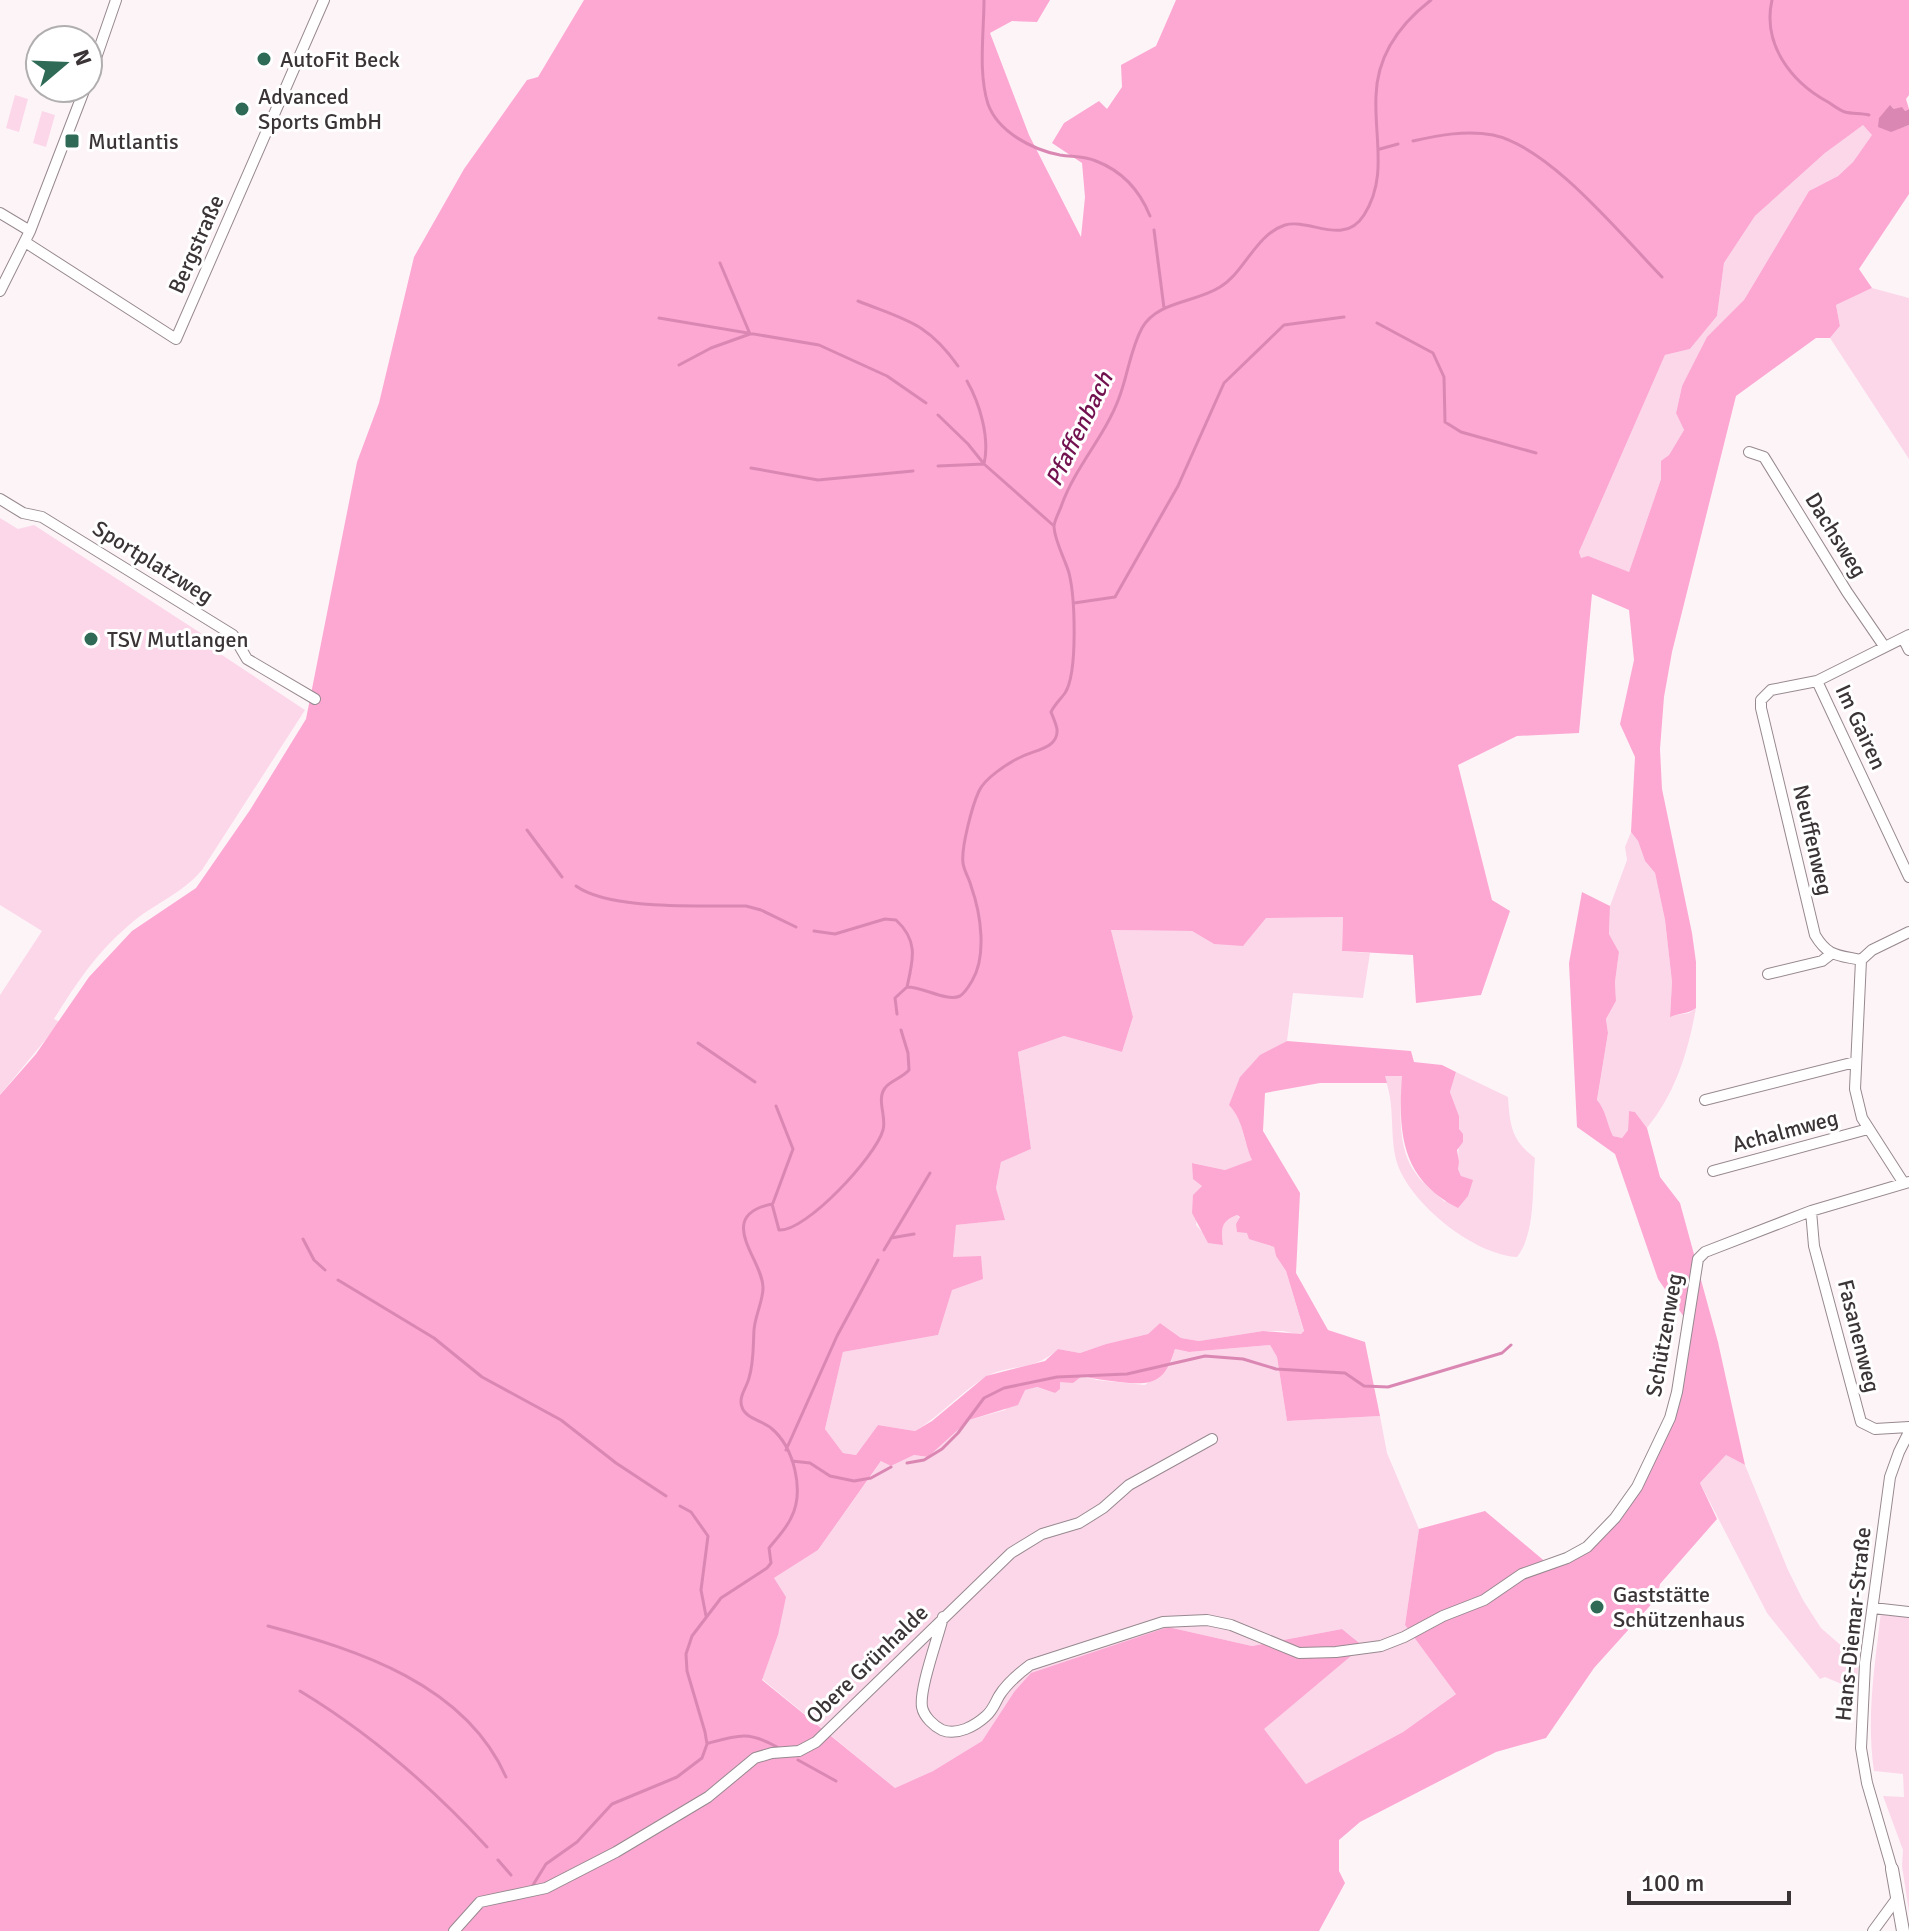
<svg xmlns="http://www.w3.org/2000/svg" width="1909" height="1931" font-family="Signika,sans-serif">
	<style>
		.green { fill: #fcd7e9 }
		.forest { fill: #fca8d3; fill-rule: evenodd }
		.water { fill: #da88b3 }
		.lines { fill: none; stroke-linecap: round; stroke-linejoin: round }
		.stream { stroke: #da88b3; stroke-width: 3 }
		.minor-casing { stroke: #97898f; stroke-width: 12 }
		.tertiary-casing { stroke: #97898f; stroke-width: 14 }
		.minor { stroke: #fff; stroke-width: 10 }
		.tertiary { stroke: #fff; stroke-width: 12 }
		.poi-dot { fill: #2e6a55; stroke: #fff; stroke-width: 3 }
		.labels { text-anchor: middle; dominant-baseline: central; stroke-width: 6; stroke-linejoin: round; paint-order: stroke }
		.poi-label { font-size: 22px; fill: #3a3436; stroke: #fff; text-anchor: start }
		.street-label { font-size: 22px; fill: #3a3436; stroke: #fff }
		.water-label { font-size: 24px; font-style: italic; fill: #72114f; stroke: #fff }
	</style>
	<rect width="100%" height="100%" fill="#fdf4f8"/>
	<path class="green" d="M15 95 28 99 19 132 6 128Z
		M42 111 55 115 46 147 33 143Z
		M1862 124 1873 134 1853 162 1838 176 1809 191 1744 300 1682 386 1676 412 1684 430 1669 455 1661 462V479L1629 572 1581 559 1579 552 1665 355 1690 349 1717 316 1724 263 1755 216 1825 153Z
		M1872 288 1909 298V459L1830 338 1840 326 1836 305Z
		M0 518 18 529 34 525 216 643 213 649 305 710 202 870C182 894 151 905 128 926 97 952 75 985 54 1019L60 1022 0 1095V995L42 931 0 905Z
		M1631 832 1638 841 1645 861 1655 873 1665 920 1672 982 1670 1016 1689 1013 1696 1008C1688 1052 1676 1092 1647 1128L1635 1112 1629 1111 1628 1130 1622 1138 1613 1136C1607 1124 1606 1110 1597 1101L1608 1033 1606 1019 1616 1001 1615 982 1619 952 1609 934 1610 906 1627 860 1625 847Z
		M1343 917 1342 951 1370 953 1363 998 1293 993 1287 1041C1253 1059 1243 1068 1230 1105 1245 1122 1241 1138 1253 1160L1225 1170 1193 1163 1202 1186 1196 1225 1206 1236 1223 1244C1221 1227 1221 1221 1237 1215 1253 1232 1245 1239 1274 1247L1276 1256 1286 1271 1304 1332 1300 1335 1283 1331H1263L1199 1341 1181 1338 1160 1323 1148 1334 1106 1344 1080 1353 1058 1349C1033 1373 1008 1363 984 1378 960 1393 940 1416 915 1431L878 1425 856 1455 843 1453 825 1429 843 1352 938 1335 956 1225 1004 1220 996 1188 1001 1162 1031 1149 1018 1052 1064 1036 1122 1052 1133 1017 1111 930 1192 931 1214 944 1266 918Z
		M1456 1072 1508 1097C1510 1125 1511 1140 1535 1158 1532 1188 1536 1233 1517 1257 1473 1255 1403 1199 1395 1155 1390 1128 1395 1102 1384 1076H1403C1400 1107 1396 1149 1417 1175 1424 1185 1436 1193 1445 1202L1461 1176 1458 1169 1459 1116 1450 1092Z
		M1270 1345 1277 1357 1287 1421 1380 1416 1387 1453 1419 1529 1405 1625 1457 1693 1403 1732 1306 1784 1263 1729 1363 1646 1342 1629 1252 1646 1168 1627 1014 1692 982 1741 933 1771 895 1788 762 1679 778 1635 774 1578 818 1550 882 1460 891 1466 914 1455 928 1457 969 1420 1005 1410 1024 1390 1036 1387 1055 1393 1060 1382 1082 1376 1097 1380 1145 1385 1171 1362 1175 1349 1189 1352Z
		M1726 1455 1745 1465 1788 1570 1803 1600 1821 1628 1859 1661 1856 1685H1844L1825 1677 1820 1679 1767 1613 1700 1483Z
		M1881 1611 1909 1614V1912L1902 1866 1903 1850 1883 1796 1904 1797 1903 1774 1874 1771C1866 1717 1875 1665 1881 1611Z"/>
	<path class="forest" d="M584 0H1050L1037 22 1012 21 990 33 1029 135 1081 237 1085 197 1082 163 1052 143 1064 123 1099 101 1107 109 1122 87 1121 65 1156 46 1176 0H1909V95L1906 99 1909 109 1905 111 1894 109 1891 106 1900 128 1909 125V194L1859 269 1872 288 1836 305 1840 326 1830 338H1816L1736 396 1672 652 1664 697 1660 749 1662 789 1692 933 1696 962V1008C1688 1014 1679 1013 1670 1017L1672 982 1665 920 1655 873 1645 861 1638 841 1631 832 1635 757 1620 724 1634 660 1629 610 1592 594 1579 733 1517 736 1458 765 1492 900 1510 911 1481 995 1416 1003 1413 955 1342 951 1343 917 1266 918 1243 946 1214 944 1192 931 1111 930 1133 1017 1122 1052 1064 1036 1018 1052 1031 1149 1001 1162 996 1188 1005 1220 956 1225 953 1257 981 1256 983 1279 952 1290 938 1335 843 1352 825 1429 843 1453 856 1455 878 1425 915 1431 932 1421 986 1376 1045 1361 1058 1349 1080 1353 1106 1344 1148 1334 1160 1323 1181 1338 1199 1341 1263 1331 1301 1334 1304 1331 1286 1271 1276 1256 1274 1247 1249 1239 1247 1233 1237 1232 1236 1224 1240 1217 1237 1215C1221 1221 1221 1228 1223 1245L1208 1243 1192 1213 1193 1195 1202 1186 1193 1179 1192 1163 1225 1170 1252 1160C1243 1140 1244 1121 1229 1105L1240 1077 1260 1055 1287 1041 1411 1051 1414 1062 1442 1065 1456 1072 1450 1092 1459 1116V1129L1463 1134V1142L1457 1150 1459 1162 1458 1169 1461 1176 1473 1180 1468 1196 1458 1208C1401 1179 1398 1133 1402 1076H1385L1387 1083H1320L1265 1093 1263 1131 1300 1193 1296 1273 1328 1330 1365 1342 1380 1416 1287 1421 1277 1357 1270 1345 1189 1352 1175 1349C1165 1383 1152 1386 1119 1382 1106 1380 1094 1379 1082 1376L1073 1383 1060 1382V1389L1055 1393 1037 1387 1025 1390 1018 1405 969 1420 928 1457 914 1455 891 1466 881 1461 818 1550 774 1578 786 1597 778 1635 762 1680 895 1788 933 1771 982 1741 1014 1692 1031 1673 1168 1627 1252 1646 1342 1629 1363 1646 1264 1729 1306 1784 1403 1732 1456 1694 1405 1625 1419 1529 1485 1511 1548 1564 1567 1558 1615 1518 1670 1418 1686 1320 1658 1279 1615 1154 1577 1127 1569 963 1582 892 1610 906 1609 934 1619 952 1615 982 1616 1001 1606 1019 1608 1033 1597 1100C1606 1110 1607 1124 1613 1136L1622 1138 1628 1130 1629 1111 1635 1112 1647 1128 1660 1177 1680 1203 1718 1342 1745 1465 1726 1455 1700 1483 1717 1519 1660 1584 1657 1598 1594 1668 1546 1738 1496 1752 1360 1822 1339 1840V1871L1345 1883 1319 1931H0V1095L36 1054 89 977 132 931 196 888 250 810 306 719 357 462 379 403 414 257 464 169 527 80 538 77ZM1863 125 1872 135 1853 162 1838 176 1809 191 1744 300 1707 337 1682 386 1676 413 1684 430 1669 455 1661 461V479L1629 572 1588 556 1581 558 1579 552 1665 355 1690 349 1717 316 1724 263 1755 216 1825 153Z"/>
	<path class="water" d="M1890 105 1894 109 1902 107 1905 111 1909 109V125L1891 132 1878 127 1879 118Z"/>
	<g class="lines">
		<path class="stream" d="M984 0C984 32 978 73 988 104 998 132 1033 150 1060 155 1073 157 1084 156 1096 161 1122 171 1140 191 1150 216
			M1772 0C1762 44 1791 82 1828 102 1833 105 1839 110 1845 112 1852 114 1861 113 1869 115
			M1413 141C1440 135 1466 130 1493 135 1550 147 1621 235 1662 277
			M1380 149 1398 144
			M1154 230 1164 308
			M858 301C905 320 927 322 958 366
			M659 318 819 345 887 376 926 403
			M1377 323 1433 353 1444 377 1445 422 1461 432 1536 453
			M679 365 711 348 750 334 720 263
			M938 415 968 444 984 464 1054 526
			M938 466 984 464C990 438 980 404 967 381
			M751 468 818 480 913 471
			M1074 603 1115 597 1178 486 1224 383 1284 325 1344 317
			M527 830 562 877
			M576 886C611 911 703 905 746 906L761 910 796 927
			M814 931 835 934 885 919 896 920C919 941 913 960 907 987
			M897 1014 895 998 907 987C924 987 946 1002 960 996 965 993 969 986 972 981 987 956 981 914 971 886 969 878 964 871 963 863 961 848 972 806 979 791 985 778 1008 763 1021 757 1033 750 1059 749 1057 729 1056 724 1053 717 1051 712 1055 704 1060 700 1065 693 1078 673 1075 597 1069 573 1065 559 1055 542 1054 527 1054 520 1060 511 1062 504 1076 466 1105 436 1119 398 1128 375 1130 350 1142 328 1157 301 1195 303 1220 287 1245 272 1255 235 1285 225 1310 218 1344 247 1364 215 1388 178 1374 137 1376 96 1377 56 1400 24 1431 0
			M698 1043 755 1082
			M773 1203 793 1149 776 1106
			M891 1238 914 1234
			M303 1239 314 1260 325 1270
			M884 1250 930 1173
			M338 1280 434 1338 482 1377 561 1420 616 1463 666 1496
			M786 1450 837 1336 878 1260
			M792 1461 810 1463 830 1476 854 1481 871 1478 891 1467
			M907 1463 924 1460 942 1449 958 1433 984 1398 1004 1388 1057 1377 1127 1374 1205 1356 1243 1359 1276 1369 1345 1373 1364 1386 1388 1387 1502 1353 1511 1345
			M680 1506 691 1512 708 1536 701 1590 706 1616
			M268 1626C358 1650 465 1684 506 1777
			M300 1691C371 1734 431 1786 487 1847
			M709 1743C738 1735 749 1731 777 1747
			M798 1760 836 1781
			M498 1860 511 1875
			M533 1885 546 1864 577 1842 612 1804 677 1777 702 1758 707 1744 705 1732 687 1671 686 1654 692 1636 721 1598 767 1568 771 1563 769 1548C777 1538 786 1529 791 1518 805 1491 794 1447 771 1428 763 1421 745 1418 742 1407 738 1397 747 1387 749 1378 754 1362 753 1346 754 1330 755 1316 763 1301 763 1288 764 1261 713 1216 772 1204L779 1230C806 1232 876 1156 883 1130 887 1117 876 1100 885 1088 890 1081 902 1078 909 1070L908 1053 901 1030"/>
		<g class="minor-casing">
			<path id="minor" d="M88 81 116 0
				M0 213 30 231
				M25 242 176 339 324 0
				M0 291 30 231 85 88
				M1749 452 1764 457 1847 592 1884 646
				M0 499 23 513 42 517 233 635 247 659 315 699
				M1903 638 1909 650
				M1817 681 1909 877
				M1861 960C1838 955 1828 957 1815 935L1761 708V700L1771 690 1817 681 1909 635
				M1768 974 1822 961 1831 954
				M1705 1100 1855 1062
				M1713 1171 1868 1129
				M1903 1182 1862 1118 1855 1089 1861 960 1872 950 1909 932
				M1811 1211 1814 1246 1861 1422 1875 1429 1909 1427
				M1873 1608 1909 1612
				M943 1617C938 1638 919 1689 922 1707 924 1717 934 1726 942 1730 957 1736 975 1726 986 1716 993 1710 995 1703 999 1696 1007 1683 1018 1674 1030 1665L1163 1622 1207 1620 1231 1625 1299 1653 1336 1652 1381 1646 1404 1637 1443 1616 1484 1600 1522 1574 1567 1558 1587 1547 1615 1518 1637 1487 1670 1418 1677 1392 1698 1259 1705 1252 1811 1211 1909 1182
				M1892 1869 1867 1783 1861 1748 1865 1663 1890 1477 1899 1452 1909 1432
				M454 1931 480 1902 546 1888 616 1852 708 1797 755 1758 772 1753 799 1751 816 1742 1011 1553 1042 1534 1079 1523 1103 1508 1129 1485 1212 1439
				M1873 1931 1898 1897"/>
		</g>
		<g class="tertiary-casing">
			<path id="tertiary" d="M1892 1869 1903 1931"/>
		</g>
		<use href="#minor" class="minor"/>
		<use href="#tertiary" class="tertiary"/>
	</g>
	<g class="poi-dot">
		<circle cx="264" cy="59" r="8"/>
		<circle cx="242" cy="109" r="8"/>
		<rect x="64" y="133" width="16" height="16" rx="4"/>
		<circle cx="91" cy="639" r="8"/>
		<circle cx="1597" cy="1607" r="8"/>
	</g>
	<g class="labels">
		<g class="poi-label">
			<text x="280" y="59">AutoFit Beck</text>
			<text x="258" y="96">Advanced<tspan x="258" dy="25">Sports GmbH</tspan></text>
			<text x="88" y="141">Mutlantis</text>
			<text x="107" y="639">TSV Mutlangen</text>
			<text x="1613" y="1594">Gaststätte<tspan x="1613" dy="25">Schützenhaus</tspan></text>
		</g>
		<g class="street-label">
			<text transform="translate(196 244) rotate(-66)">Bergstraße</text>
			<text transform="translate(1836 535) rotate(58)">Dachsweg</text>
			<text transform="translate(153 562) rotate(32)">Sportplatzweg</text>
			<text transform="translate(1861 727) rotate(65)">Im Gairen</text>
			<text transform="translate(1813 840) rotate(77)">Neuffenweg</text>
			<text transform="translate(1785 1131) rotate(-15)">Achalmweg</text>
			<text transform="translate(1664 1335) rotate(-80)">Schützenweg</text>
			<text transform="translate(1859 1336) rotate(76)">Fasanenweg</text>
			<text transform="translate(1853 1624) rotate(-84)">Hans-Diemar-Straße</text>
			<text transform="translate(867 1664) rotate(-44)">Obere Grünhalde</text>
		</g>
		<g class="water-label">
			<text transform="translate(1079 429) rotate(-64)">Pfaffenbach</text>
		</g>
	</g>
	<g transform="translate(64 64) rotate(71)"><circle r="38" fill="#ffffff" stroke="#b0aeaf" stroke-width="2"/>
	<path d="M0-6L14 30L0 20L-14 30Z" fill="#2e6a55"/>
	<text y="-12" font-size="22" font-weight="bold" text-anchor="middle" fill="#3a3436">N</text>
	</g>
	<path d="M1629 1891v12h160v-12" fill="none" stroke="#3a3436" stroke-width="4"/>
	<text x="1641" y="1891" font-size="24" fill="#3a3436" stroke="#ffffff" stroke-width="6" paint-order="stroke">100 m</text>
</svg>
